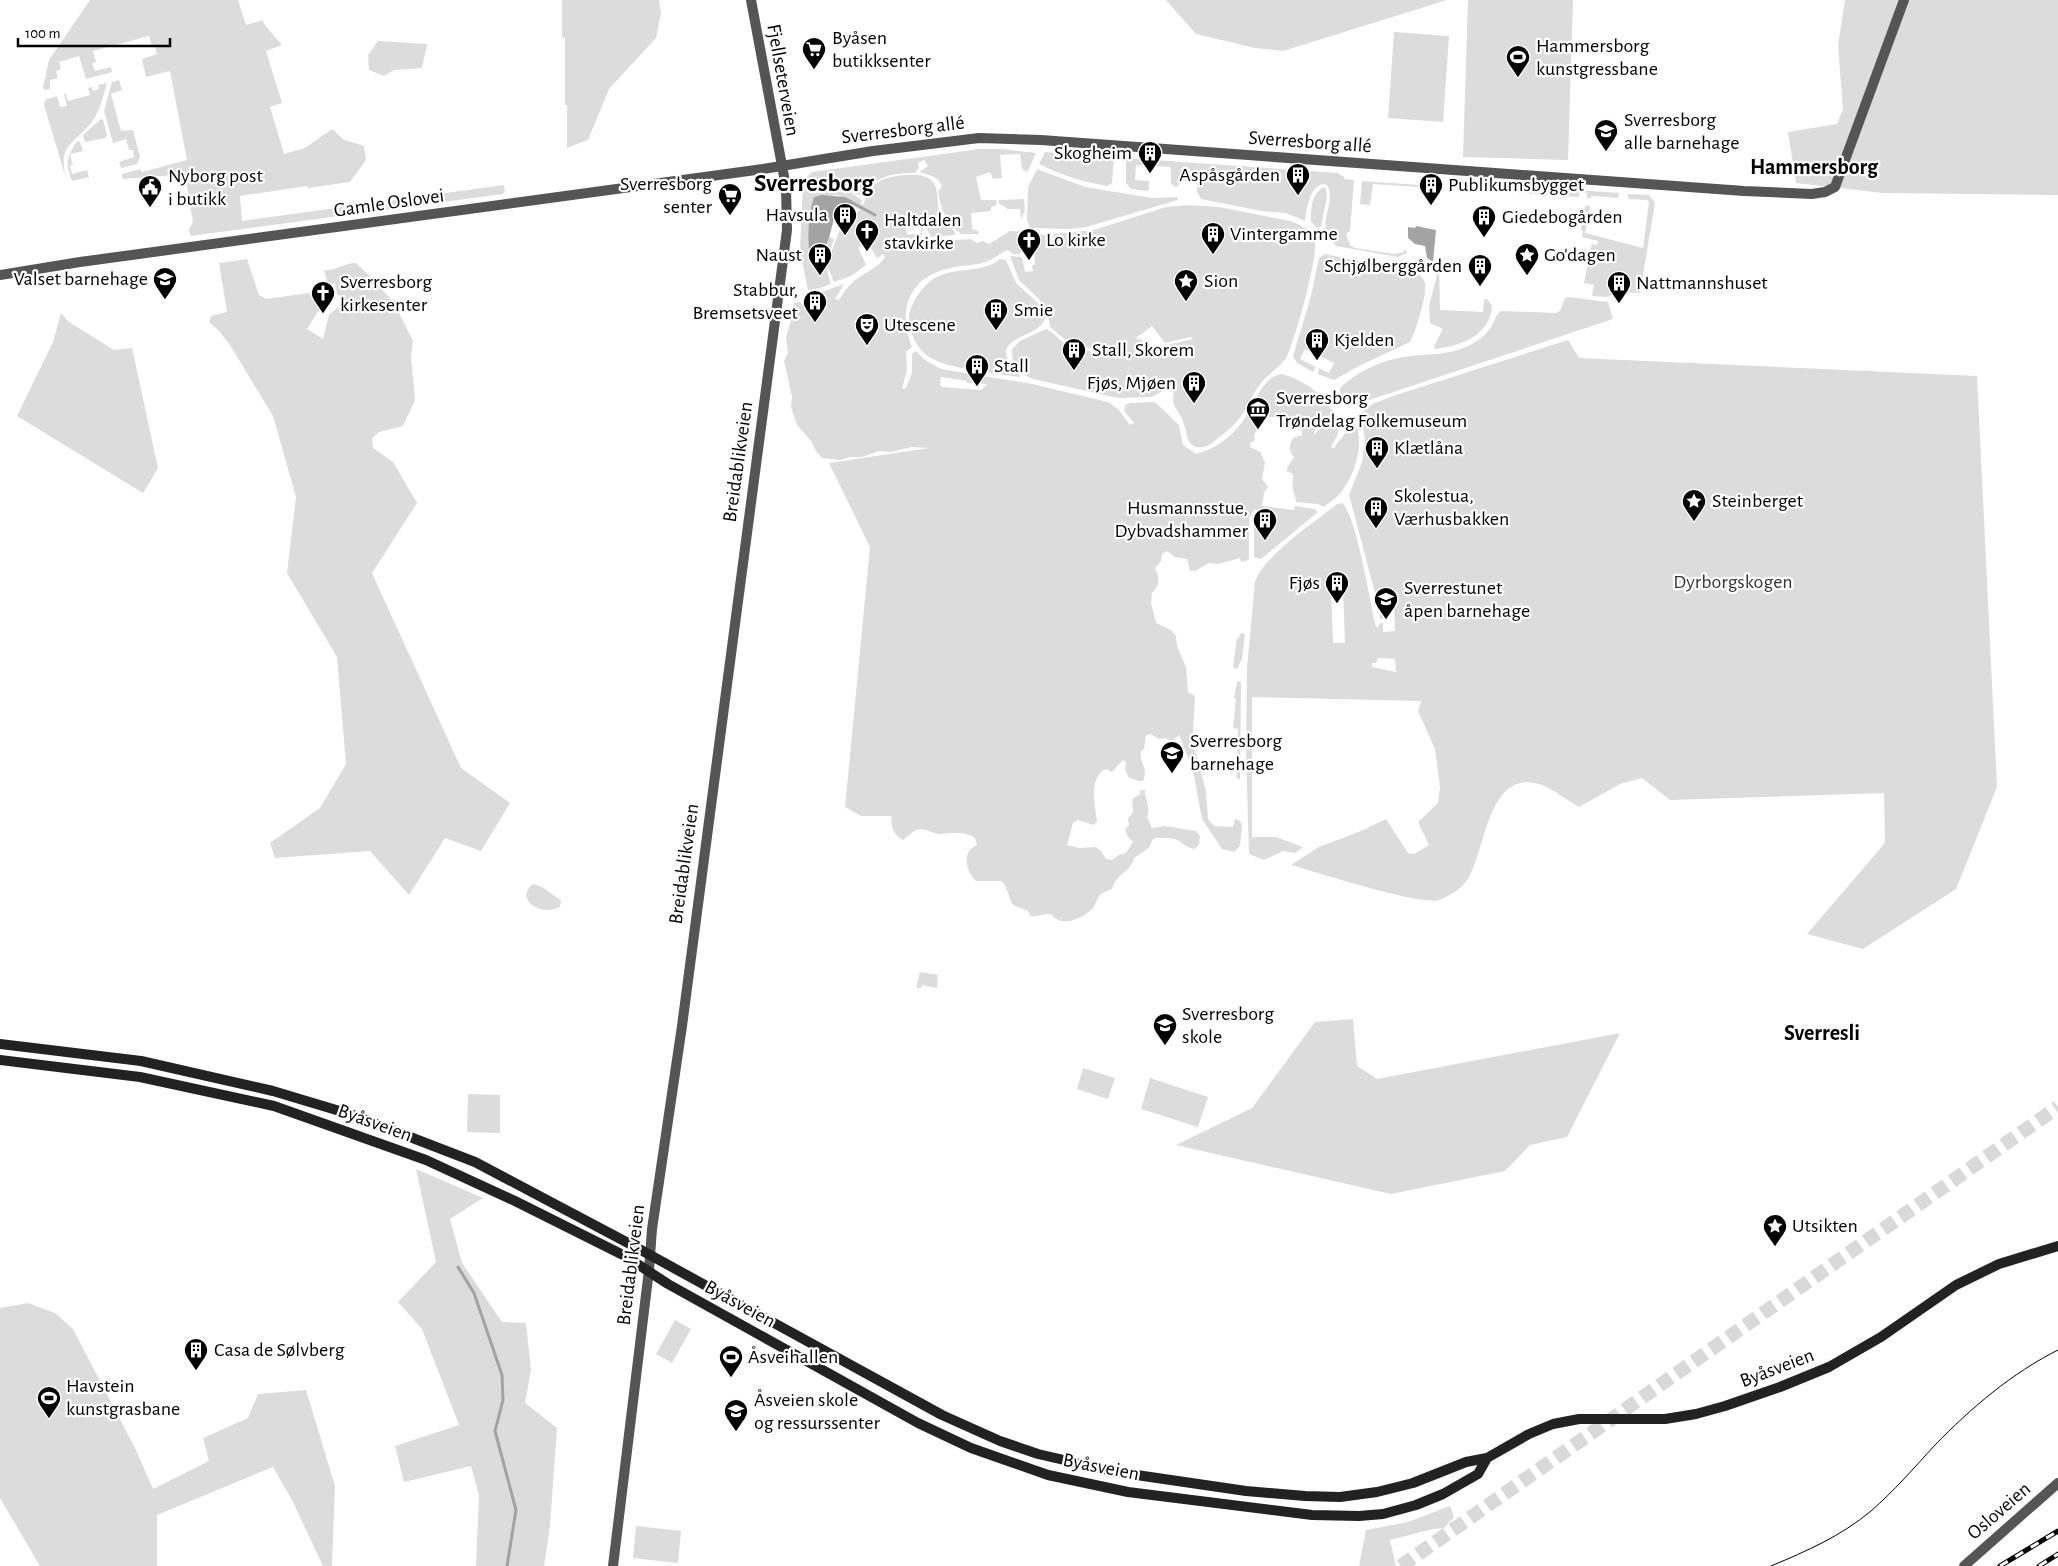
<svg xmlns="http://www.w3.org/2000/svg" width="2058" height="1566" font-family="'Alegreya Sans',sans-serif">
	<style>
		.green { fill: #dcdcdc; fill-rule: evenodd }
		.water { fill: #a3a3a3 }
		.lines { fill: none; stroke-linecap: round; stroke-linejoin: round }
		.stream { stroke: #a3a3a3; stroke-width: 3 }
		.trunk-tunnel { stroke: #d9d9d9; stroke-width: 14; stroke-dasharray: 14 7; stroke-linecap: butt }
		.tertiary { stroke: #555; stroke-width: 10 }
		.secondary { stroke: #222; stroke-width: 10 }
		.tram { stroke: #000; stroke-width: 1 }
		.rail-casing { stroke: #000; stroke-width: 5 }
		.rail { stroke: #fff; stroke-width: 3; stroke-dasharray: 9; stroke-linecap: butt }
		.labels { text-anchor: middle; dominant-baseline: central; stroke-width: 4.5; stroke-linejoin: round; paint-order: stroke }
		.poi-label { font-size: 20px; fill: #000; stroke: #fff; text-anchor: start }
		.street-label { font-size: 20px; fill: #000; stroke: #fff }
		.park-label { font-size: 20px; fill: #333; stroke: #fff }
		.quarter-label { font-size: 22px; font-weight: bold; fill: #000; stroke: #fff }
		.district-label { font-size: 25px; font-weight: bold; fill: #000; stroke: #fff }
	</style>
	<rect width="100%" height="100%" fill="#fff"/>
	<path class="green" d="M90 0H238L246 25 263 20 264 24 282 45 266 51 282 103 270 107 284 154 305 148 332 129 344 140 364 146 366 160 350 182 308 188 307 186 240 196 242 221 504 185 505 191 503 194 190 236 189 229 193 222 186 181 174 175 122 179V174L140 169 142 172 187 160 170 71 146 77 142 59 157 54 155 47H152L149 36 93 51 96 62 92 63 95 71 111 67 112 72 86 79 79 56 59 62 61 69 56 71 58 78 50 80V89L44 90 43 87 49 60Z
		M562 0H659L661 13 656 38 609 89 588 140 567 148V105H565V38L562 37Z
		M1166 0H1447L1283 51 1255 48 1196 34Z
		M1468 0H1573L1568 160 1463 157Z
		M1845 0H2058V195L1883 193 1796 183 1788 132 1837 124 1843 109 1838 45Z
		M1394 32 1449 36 1443 122 1388 118Z
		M378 41 427 44 422 68 394 70 384 76 369 70 368 55Z
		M119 80 122 90 111 94 121 131 133 130 140 157 137 164 121 168 119 162 134 157 133 150H129L126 139 113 143 104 111 112 82Z
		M107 83C103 96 100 112 91 123 71 146 57 146 67 182L44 105 45 100 57 96 60 107 67 106 64 94H66L68 101 90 95 88 88 92 87 93 91 99 89 98 85Z
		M101 119 103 120 107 135 105 138 85 142 83 135Z
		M77 141 80 142 83 151 70 154 73 165 70 166 72 174 87 170 89 177 72 181C65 162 66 159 77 141Z
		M979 149H1002L1036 153 1028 171 1026 172 1022 168 1020 154 1000 155 1002 178 993 179 990 172 976 177 981 200H996L997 205 991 207V211L971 213 972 229 978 231 979 234H961C946 221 941 211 938 191L942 187C940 177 927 174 919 172L928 166 924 160 918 163 919 168 915 173C894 173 875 175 864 196 856 195 838 188 830 185H826V190L851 193 862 200 861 204 863 205C866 198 869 189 874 185 884 175 923 170 932 181 940 189 936 204 940 214 944 223 953 227 956 235L931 237 923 221 905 223 907 235 921 233V224H923L922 236 906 242 908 246 927 242 970 239 977 243 983 241 989 244 1010 231 1030 232 1049 236 1052 242 1054 234 1094 230 1166 207 1188 205 1219 207 1290 221C1299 224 1313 231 1315 241 1318 257 1295 340 1287 356 1282 366 1268 374 1261 383 1252 394 1248 408 1239 419 1231 429 1218 438 1208 446 1187 452 1188 437 1184 424 1179 407 1169 409 1175 388L1174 386H1171L1152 397 1118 398 1033 379C1021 374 1010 363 1012 349L1020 341 1046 329C1054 332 1058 339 1065 344 1077 351 1112 357 1123 348L1121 344C1110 351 1080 349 1069 342 1063 338 1056 332 1050 327L1047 310 1037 297 1019 280 1010 256 1022 257 1025 272 1033 271 1032 265H1035L1034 250 1022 251 1019 254H1013L1008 250C1000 253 996 258 988 261 977 266 962 265 951 268 909 276 897 310 912 347L906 352 907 370 902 389 906 388 912 373V354L916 351 925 360 941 369 1032 384 1108 402 1118 409 1130 425 1134 423 1124 411 1125 405 1130 403 1155 402 1179 425 1183 445 1196 454C1215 449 1231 438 1243 421 1253 407 1262 377 1281 374 1296 377 1312 387 1323 398 1328 403 1328 408 1335 412 1325 418 1315 423 1314 435L1321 427 1339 415 1338 434 1331 447 1334 448C1340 438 1348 432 1354 422 1366 441 1355 474 1342 491 1338 497 1330 502 1324 507L1318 504 1296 502C1296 496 1294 495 1293 490 1291 483 1295 479 1292 473L1287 472V468L1294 457C1288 451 1289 445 1293 438L1302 435V429L1295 427 1289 420 1266 416 1254 435 1255 440 1250 443V447L1260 452 1265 463 1262 479 1268 487 1264 493 1262 506 1294 510 1295 506 1314 509 1318 512 1261 559 1254 557V522L1260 523 1262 513 1255 509 1249 518V560L1241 562 1240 558 1218 564 1209 563 1195 571H1190L1187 559 1175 557 1167 551 1162 554 1161 561 1155 568C1160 578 1160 585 1152 593L1151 603 1156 623 1171 630 1176 636 1177 646 1186 667 1188 692 1195 696 1193 733 1191 734 1206 791 1208 819 1214 826 1233 827 1235 819 1240 821 1242 825 1240 846 1234 852 1222 849 1202 819 1193 770 1179 735 1172 741 1165 738 1159 739 1151 734 1146 735 1144 749 1141 751C1139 762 1149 769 1143 781H1138L1128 777 1125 769 1126 762 1123 760 1112 772 1106 769C1088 777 1095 806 1097 821L1094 825 1078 820 1073 823 1067 845 1080 848 1096 847 1101 851 1106 859 1112 860 1119 855 1126 853 1133 842 1128 837 1125 829 1129 825 1128 819 1133 812 1132 799 1140 794V790H1145C1145 801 1151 807 1147 817L1152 828 1165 826 1196 831 1200 836 1199 845 1194 849C1179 845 1183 838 1165 838 1159 838 1158 837 1153 839L1149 848 1134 858C1130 874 1117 872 1112 889 1109 890 1104 892 1101 894 1097 898 1096 904 1093 908 1083 919 1061 928 1051 914 1043 914 1037 917 1030 916L1028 911 1013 905C1008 896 1008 889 1002 881H976C966 872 961 851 977 845L975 838C964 831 953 833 940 834 933 834 925 827 916 830 912 832 907 837 903 840 895 836 889 825 892 816H861L845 807 870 547 829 463 929 448 911 447 891 452 879 451 862 457H851L840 460 822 458 816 451 811 441 797 425 791 407 792 397 784 361 788 353 786 338 791 320 790 314 794 303 800 302 806 310 819 293 844 284 835 299 839 300C844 292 849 284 857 279 867 271 878 268 885 257L883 254 877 258 868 243 860 246 859 249 866 265 851 276 834 282 828 268V260L843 222 860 210 852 206 853 201 838 195 814 197 827 247 829 237 834 239C826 261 824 261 831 284L820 288 808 290 800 251 803 181 812 172ZM1152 326 1165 343 1191 337 1193 339 1162 346 1160 345 1151 351 1140 338 1138 340 1136 338ZM941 377 967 381V383L987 384 981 390 942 387 940 385Z
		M1045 152 1114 157 1112 183 1107 186C1083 182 1061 175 1039 164Z
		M1126 158 1338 173 1344 177V179L1354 180 1350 231 1346 234 1350 245 1355 248 1394 254 1403 252 1405 249 1407 253 1398 257 1336 246C1313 223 1336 210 1328 186L1324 184C1309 186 1307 209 1305 221L1286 213 1261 211 1201 199 1197 192 1198 177 1190 176V168H1181L1179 185 1176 187 1171 184V169L1170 167 1136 165 1135 180 1149 181V189L1147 191 1131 189 1126 183Z
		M1037 169 1085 187 1152 198 1177 197 1178 200 1086 227 1070 229 1030 228 1027 220 1028 187Z
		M1362 181 1419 185V187L1373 184 1370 205 1360 204Z
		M1503 185 1619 193 1618 198 1591 196V198H1587V193L1579 192V197L1505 192 1502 188Z
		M1324 187 1326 189 1327 196 1321 227 1318 228 1311 222C1311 208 1311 194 1324 187Z
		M1627 194 1649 195 1655 203 1640 293 1623 292 1606 297 1592 296 1594 285 1584 283 1588 264H1592L1594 258 1589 256 1592 244 1597 245 1598 241 1582 237 1583 232 1581 229 1584 208 1587 205 1590 206 1585 233 1643 248 1649 202 1647 200 1629 199Z
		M1024 199 1025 210 1021 219 1020 209H1007L1004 206 999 204V200Z
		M1325 254 1406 271C1415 271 1422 274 1425 283 1427 295 1416 332 1410 342L1359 366 1334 380 1318 374 1319 368 1329 373 1334 363 1305 349 1300 359 1316 367 1313 372 1297 363 1293 356 1311 296 1319 258Z
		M247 259 259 295 266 299 309 293 317 296 316 304 321 307 307 329 323 339 329 315 338 307 345 313 355 305 337 294 335 283 328 285 324 270C336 271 344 263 356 263L374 280 394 303 413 341 411 357 415 400 403 426 379 432 372 438 373 448 393 462 417 503 372 573 461 768 510 803 481 851 445 838 409 895 370 851 275 858 270 843 320 808 346 764 337 657 287 573 296 497 273 416 230 345 219 331 209 322 211 316 227 312 219 263Z
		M1000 259 1006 260 1016 283 1038 303 1045 317C1041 342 978 333 1021 377 1005 375 988 373 972 370 940 364 914 359 909 321 908 306 921 288 932 280 953 265 981 275 1000 259Z
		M1439 267 1440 310 1483 312 1484 299H1487L1492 305C1491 335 1461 346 1435 349L1434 346 1443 329 1430 323 1429 306Z
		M1568 297 1608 302 1613 319 1354 405C1343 403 1340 399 1340 388 1359 370 1386 358 1412 356 1431 354 1449 355 1468 346 1477 342 1485 336 1491 327 1495 322 1495 315 1501 311L1556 313 1560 311 1565 298Z
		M61 313 69 322 114 350 132 348 158 468 143 493 17 416 53 342Z
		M1568 340 1579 358 1977 376 1997 787 1956 889 1863 949 1807 934 1885 843 1884 793 1670 800 1642 778 1620 784 1579 807C1568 801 1551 787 1539 784 1488 770 1486 848 1469 877 1463 888 1450 896 1439 900 1421 906 1316 872 1291 865L1319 847 1361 831 1386 819 1408 853 1414 854 1429 845 1418 822 1438 803 1440 787 1435 749 1418 711 1421 701 1252 697V837H1276L1303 847 1295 853 1283 851 1264 860 1249 854 1246 750 1247 668 1255 582C1262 557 1315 522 1337 504L1342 503C1357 516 1370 604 1376 627H1378L1380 623H1383V632L1395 631 1394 606H1382L1383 619H1380L1379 606 1391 603V599L1380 598 1375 593 1351 502 1349 495 1362 462 1365 441 1361 414 1372 404 1393 396ZM1343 589 1345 643H1333L1331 590ZM1378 658 1395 659 1396 672 1372 667V663H1376Z
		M1240 633 1245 634 1242 659 1237 669 1233 667 1237 638H1239Z
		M1239 681 1241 683 1240 780 1236 777 1237 772 1238 729 1233 728 1236 699H1234L1237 682Z
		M533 884C545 886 551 895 561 900L560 907C540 917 514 899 533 884Z
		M920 972 938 975 937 988 922 985 921 988H916Z
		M1353 1019 1357 1066 1377 1079 1620 1033 1567 1137 1530 1145 1505 1171 1391 1194 1176 1145 1252 1108 1315 1022Z
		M1083 1068 1115 1078 1108 1099 1077 1089Z
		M1150 1078 1208 1097 1198 1127 1141 1109Z
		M468 1094 500 1095V1133L467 1132Z
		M416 1169 483 1198 450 1219 462 1263 502 1322 526 1323 531 1370 525 1403 557 1428 550 1526 544 1566H476L479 1495 471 1466 404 1482 395 1446 459 1425 422 1329 398 1302 436 1262Z
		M28 1303 55 1313 73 1329 135 1448 153 1489 209 1461 203 1438 248 1418 258 1394 306 1390 335 1486 332 1566H323L293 1502 273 1467 157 1515V1566H40L0 1498V1308Z
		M675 1320 691 1329 672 1363 656 1354Z
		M1450 1506 1454 1517 1444 1528 1433 1529 1390 1540 1396 1566H1359L1366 1530 1408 1522Z
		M636 1526 681 1531 678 1563 633 1558Z"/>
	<path class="water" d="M822 195 845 197 853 201 852 206 837 213C829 227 831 251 814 259L810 258C807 238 808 216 814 197Z
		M1416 226 1436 230 1433 262 1427 258 1425 246 1415 244 1408 238V227L1415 228Z"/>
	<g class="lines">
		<path class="stream" d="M853 203 875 215
			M458 1267 474 1293 502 1375 503 1400 495 1431 516 1510 507 1566"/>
		<path class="trunk-tunnel" d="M1401 1566 2058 1107"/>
		<path class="tertiary" d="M0 275 80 262 763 169 873 151 979 138 1041 140 1744 191 1812 194 1825 192 1835 187 1904 0
			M613 1566 649 1270 652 1229 682 1026 787 230 786 187 751 0
			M1964 1566 2058 1483"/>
		<path class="secondary" d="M0 1044 141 1061 273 1091 353 1115 475 1162 630 1244 942 1415 1000 1441 1038 1454 1116 1472 1246 1491 1305 1496 1340 1497 1377 1492 1413 1483 1466 1462 1487 1458 1529 1434 1553 1424 1579 1419H1665L1696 1414 1725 1406 1780 1387 1829 1367 1881 1337 1956 1285 1999 1264 2058 1246
			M0 1060 140 1077 274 1106 426 1160 515 1201 625 1256 668 1284 918 1423 971 1448 1048 1475 1128 1492 1312 1515 1359 1516 1383 1514 1416 1505 1443 1494 1478 1474 1487 1458"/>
		<path class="tram" d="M1771 1566C1807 1551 1841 1536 1871 1511 1894 1491 1914 1468 1935 1445 1971 1408 2012 1373 2058 1350"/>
		<g class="rail-casing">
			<path id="rail" d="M2000 1566 2058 1531
				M2039 1566 2058 1554"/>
		</g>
		<use href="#rail" class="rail"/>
	</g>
	<defs>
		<g id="supermarket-pin" transform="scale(1.25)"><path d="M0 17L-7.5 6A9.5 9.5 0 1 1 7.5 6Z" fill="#000" stroke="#fff"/><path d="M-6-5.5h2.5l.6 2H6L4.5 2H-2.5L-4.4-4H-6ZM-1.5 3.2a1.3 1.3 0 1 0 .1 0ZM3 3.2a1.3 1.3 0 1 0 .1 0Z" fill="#fff"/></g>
		<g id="stadium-pin" transform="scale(1.25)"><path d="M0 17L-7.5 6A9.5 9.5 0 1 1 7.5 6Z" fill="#000" stroke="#fff"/><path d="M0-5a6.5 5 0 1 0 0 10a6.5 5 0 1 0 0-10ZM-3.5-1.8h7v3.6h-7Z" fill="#fff"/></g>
		<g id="school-pin" transform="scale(1.25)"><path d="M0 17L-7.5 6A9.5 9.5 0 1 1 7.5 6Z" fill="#000" stroke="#fff"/><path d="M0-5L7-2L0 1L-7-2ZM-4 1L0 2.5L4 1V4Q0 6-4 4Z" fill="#fff"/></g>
		<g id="building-pin" transform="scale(1.25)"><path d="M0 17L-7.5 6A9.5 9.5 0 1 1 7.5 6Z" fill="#000" stroke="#fff"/><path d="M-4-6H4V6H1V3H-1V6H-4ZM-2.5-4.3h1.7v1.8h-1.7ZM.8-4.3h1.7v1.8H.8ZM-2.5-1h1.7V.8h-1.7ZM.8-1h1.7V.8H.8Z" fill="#fff"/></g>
		<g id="civic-pin" transform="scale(1.25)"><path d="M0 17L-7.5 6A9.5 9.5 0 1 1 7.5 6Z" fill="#000" stroke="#fff"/><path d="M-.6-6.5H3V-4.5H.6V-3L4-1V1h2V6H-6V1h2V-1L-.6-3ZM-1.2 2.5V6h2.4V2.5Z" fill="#fff"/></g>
		<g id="church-pin" transform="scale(1.25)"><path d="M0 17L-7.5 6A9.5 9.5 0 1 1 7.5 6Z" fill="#000" stroke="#fff"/><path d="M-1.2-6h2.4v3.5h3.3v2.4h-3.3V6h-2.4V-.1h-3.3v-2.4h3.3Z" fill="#fff"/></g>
		<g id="sight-pin" transform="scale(1.25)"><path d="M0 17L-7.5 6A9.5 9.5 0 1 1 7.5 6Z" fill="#000" stroke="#fff"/><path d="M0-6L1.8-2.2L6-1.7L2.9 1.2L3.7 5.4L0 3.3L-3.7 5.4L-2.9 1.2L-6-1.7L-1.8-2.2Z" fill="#fff"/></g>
		<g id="theatre-pin" transform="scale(1.25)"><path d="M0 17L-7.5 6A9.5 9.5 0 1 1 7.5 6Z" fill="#000" stroke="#fff"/><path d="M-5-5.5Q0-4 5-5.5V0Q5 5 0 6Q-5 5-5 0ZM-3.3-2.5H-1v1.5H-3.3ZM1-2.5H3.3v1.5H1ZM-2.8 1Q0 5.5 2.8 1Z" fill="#fff"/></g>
		<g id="museum-pin" transform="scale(1.25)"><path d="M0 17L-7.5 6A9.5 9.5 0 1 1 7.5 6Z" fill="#000" stroke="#fff"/><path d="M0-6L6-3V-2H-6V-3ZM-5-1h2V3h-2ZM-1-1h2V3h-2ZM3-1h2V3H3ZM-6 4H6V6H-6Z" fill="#fff"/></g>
	</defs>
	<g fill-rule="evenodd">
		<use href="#supermarket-pin" x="814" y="49"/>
		<use href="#stadium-pin" x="1518" y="57"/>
		<use href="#school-pin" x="1606" y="131"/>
		<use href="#building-pin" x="1150" y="153"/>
		<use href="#building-pin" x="1298" y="175"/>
		<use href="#building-pin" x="1431" y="185"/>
		<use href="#civic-pin" x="150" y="187"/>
		<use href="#supermarket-pin" x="730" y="195"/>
		<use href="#building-pin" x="845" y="215"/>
		<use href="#building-pin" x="1484" y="217"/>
		<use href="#church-pin" x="867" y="231"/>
		<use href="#building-pin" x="1213" y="234"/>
		<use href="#church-pin" x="1029" y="240"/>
		<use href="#building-pin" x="820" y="255"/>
		<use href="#sight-pin" x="1527" y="255"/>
		<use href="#building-pin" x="1480" y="266"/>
		<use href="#school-pin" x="165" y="279"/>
		<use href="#sight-pin" x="1186" y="281"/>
		<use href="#building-pin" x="1619" y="283"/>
		<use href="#church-pin" x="323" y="293"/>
		<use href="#building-pin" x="815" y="302"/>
		<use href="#building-pin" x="996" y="310"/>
		<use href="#theatre-pin" x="867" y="325"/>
		<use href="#building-pin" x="1317" y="340"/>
		<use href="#building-pin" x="1074" y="350"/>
		<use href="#building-pin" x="977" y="366"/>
		<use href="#building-pin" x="1194" y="383"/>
		<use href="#museum-pin" x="1258" y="409"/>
		<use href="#building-pin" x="1377" y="448"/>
		<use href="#sight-pin" x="1694" y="501"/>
		<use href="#building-pin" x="1376" y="508"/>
		<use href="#building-pin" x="1265" y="520"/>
		<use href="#building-pin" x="1337" y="583"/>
		<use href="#school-pin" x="1386" y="599"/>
		<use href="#school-pin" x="1172" y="753"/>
		<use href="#school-pin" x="1165" y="1025"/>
		<use href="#sight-pin" x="1775" y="1226"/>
		<use href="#building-pin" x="196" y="1350"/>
		<use href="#stadium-pin" x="731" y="1357"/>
		<use href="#stadium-pin" x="49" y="1398"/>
		<use href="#school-pin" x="736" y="1411"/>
	</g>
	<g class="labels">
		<g class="poi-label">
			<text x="832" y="38">Byåsen<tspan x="832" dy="23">butikksenter</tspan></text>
			<text x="1536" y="46">Hammersborg<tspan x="1536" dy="23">kunstgressbane</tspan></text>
			<text x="1624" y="120">Sverresborg<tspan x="1624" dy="23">alle barnehage</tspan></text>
			<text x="1132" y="153" text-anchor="end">Skogheim</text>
			<text x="1280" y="175" text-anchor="end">Aspåsgården</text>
			<text x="168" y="176">Nyborg post<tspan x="168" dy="23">i butikk</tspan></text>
			<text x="712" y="184" text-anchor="end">Sverresborg<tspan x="712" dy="23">senter</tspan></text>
			<text x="1448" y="185">Publikumsbygget</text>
			<text x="828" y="215" text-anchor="end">Havsula</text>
			<text x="1502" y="217">Giedebogården</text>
			<text x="884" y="220">Haltdalen<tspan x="884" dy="23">stavkirke</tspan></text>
			<text x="1230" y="234">Vintergamme</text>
			<text x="1046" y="240">Lo kirke</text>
			<text x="802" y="255" text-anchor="end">Naust</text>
			<text x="1544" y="255">Go'dagen</text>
			<text x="1462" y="266" text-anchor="end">Schjølberggården</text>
			<text x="148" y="279" text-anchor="end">Valset barnehage</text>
			<text x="1204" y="281">Sion</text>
			<text x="340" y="282">Sverresborg<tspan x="340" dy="23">kirkesenter</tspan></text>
			<text x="1636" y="283">Nattmannshuset</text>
			<text x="798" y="290" text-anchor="end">Stabbur,<tspan x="798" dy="23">Bremsetsveet</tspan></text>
			<text x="1014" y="310">Smie</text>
			<text x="884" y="325">Utescene</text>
			<text x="1334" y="340">Kjelden</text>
			<text x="1092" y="350">Stall, Skorem</text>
			<text x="994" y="366">Stall</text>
			<text x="1176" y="383" text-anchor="end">Fjøs, Mjøen</text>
			<text x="1276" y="398">Sverresborg<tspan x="1276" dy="23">Trøndelag Folkemuseum</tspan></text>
			<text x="1394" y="448">Klætlåna</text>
			<text x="1394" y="496">Skolestua,<tspan x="1394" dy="23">Værhusbakken</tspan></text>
			<text x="1712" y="501">Steinberget</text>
			<text x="1248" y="508" text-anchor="end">Husmannsstue,<tspan x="1248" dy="23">Dybvadshammer</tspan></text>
			<text x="1320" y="583" text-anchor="end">Fjøs</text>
			<text x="1404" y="588">Sverrestunet<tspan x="1404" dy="23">åpen barnehage</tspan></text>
			<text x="1190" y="741">Sverresborg<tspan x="1190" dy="23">barnehage</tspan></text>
			<text x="1182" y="1014">Sverresborg<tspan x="1182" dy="23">skole</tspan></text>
			<text x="1792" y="1226">Utsikten</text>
			<text x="214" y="1350">Casa de Sølvberg</text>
			<text x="748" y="1357">Åsveihallen</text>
			<text x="66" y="1386">Havstein<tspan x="66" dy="23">kunstgrasbane</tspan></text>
			<text x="754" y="1400">Åsveien skole<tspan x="754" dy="23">og ressurssenter</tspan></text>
		</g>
		<g class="street-label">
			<text transform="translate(783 80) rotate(80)">Fjellseterveien</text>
			<text transform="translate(903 130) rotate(-7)">Sverresborg allé</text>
			<text transform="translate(1310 142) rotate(4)">Sverresborg allé</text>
			<text transform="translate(389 203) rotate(-8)">Gamle Oslovei</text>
			<text transform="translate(738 462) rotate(-82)">Breidablikveien</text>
			<text transform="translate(684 864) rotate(-82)">Breidablikveien</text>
			<text transform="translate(375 1123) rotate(20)">Byåsveien</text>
			<text transform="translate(631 1265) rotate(-83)">Breidablikveien</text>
			<text transform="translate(740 1304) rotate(29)">Byåsveien</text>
			<text transform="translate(1777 1368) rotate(-21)">Byåsveien</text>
			<text transform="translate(1101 1467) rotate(11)">Byåsveien</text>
			<text transform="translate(1999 1511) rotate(-41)">Osloveien</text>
		</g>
		<g class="park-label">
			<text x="1733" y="582">Dyrborgskogen</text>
		</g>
		<g class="quarter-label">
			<text x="1814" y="167">Hammersborg</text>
			<text x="1822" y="1033">Sverresli</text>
		</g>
		<g class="district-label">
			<text x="814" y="183">Sverresborg</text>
		</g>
	</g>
	<path d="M18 38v8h152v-8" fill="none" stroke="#000000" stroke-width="2.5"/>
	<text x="25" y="38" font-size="15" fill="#000000" stroke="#ffffff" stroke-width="4" paint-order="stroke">100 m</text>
</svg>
